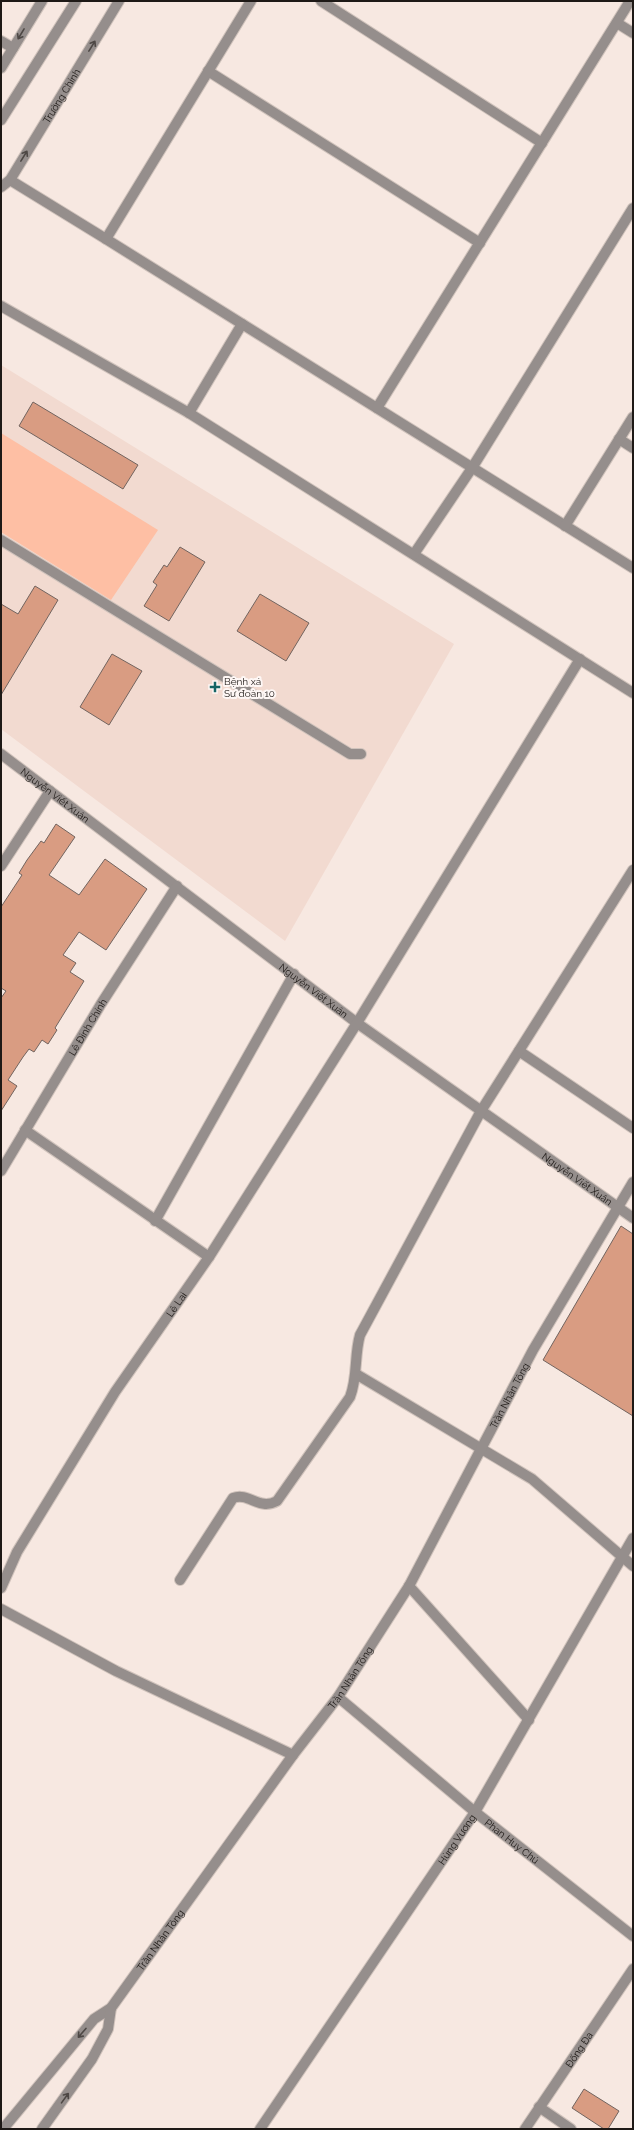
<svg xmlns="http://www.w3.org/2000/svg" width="634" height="2130" font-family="Raleway,sans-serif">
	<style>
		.built { fill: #f2dad0 }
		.green { fill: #febfa4 }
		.building { fill: #d99c82; stroke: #72645f }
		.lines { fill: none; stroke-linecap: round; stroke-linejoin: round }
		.minor-casing { stroke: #d0c3bc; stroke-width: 12 }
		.minor { stroke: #958e8c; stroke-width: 10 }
		.oneway { stroke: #4e4845 }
		.poi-dot { fill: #166565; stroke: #fef7f5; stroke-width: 1.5 }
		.labels { text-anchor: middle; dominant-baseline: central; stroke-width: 4; stroke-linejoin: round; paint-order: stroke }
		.street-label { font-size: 10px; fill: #1e1916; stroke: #fef7f5 }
		.poi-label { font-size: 10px; fill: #1e1916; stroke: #fef7f5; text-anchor: start }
	</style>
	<rect width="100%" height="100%" fill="#f7e8e1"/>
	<path class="built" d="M1 365 454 644 285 941 1 729Z"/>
	<path class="green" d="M1 433 158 530 111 600 1 532Z"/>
	<path class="building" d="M33 402 138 465 123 489 19 426Z
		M180 547 205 562 169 621 144 606 157 585 153 582 164 565 167 567Z
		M35 586 58 600 1 695V604L18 614Z
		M260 594 309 623 286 661 237 631Z
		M112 654 142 671 109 725 80 707Z
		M56 824 75 837 49 875 79 895 105 859 147 889 106 950 79 932 63 955 76 963 70 972 84 981 55 1028 57 1030 48 1044 42 1040 34 1052 29 1049 23 1057 8 1080 17 1086 1 1111V998L6 991 1 988V907L22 875 19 873 27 860 41 841 44 843Z
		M621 1226 633 1234V1416L543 1360Z
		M584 2089 619 2111 608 2129H604L572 2108Z"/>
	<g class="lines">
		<g class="minor-casing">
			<g id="minor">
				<path d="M321 1 542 143"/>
				<path d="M617 23 633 33"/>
				<path d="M1 41 13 48"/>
				<path d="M1 68 42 1"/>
				<path d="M208 71 480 243"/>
				<path d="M1 120 76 1"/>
				<path d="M10 180 106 239 633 568"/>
				<path id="s1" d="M1 187 10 180 119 1"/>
				<path d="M106 239 251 1"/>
				<path d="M1 306 189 413 633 693"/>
				<path d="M377 408 630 1"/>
				<path d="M189 413 242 324"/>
				<path d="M619 439 633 448"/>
				<path d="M565 526 633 417"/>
				<path d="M1 540 350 754H361"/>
				<path d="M414 554 472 468 633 208"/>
				<path id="s2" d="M1 754 357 1023 633 1218"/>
				<path d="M1 866 50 791"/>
				<path d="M519 1051 633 1128"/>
				<path d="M25 1130 209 1257"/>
				<path id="s3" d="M1 1171 101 1004 177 886"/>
				<path d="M155 1221 294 974"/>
				<path d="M356 1374 532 1479 633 1566"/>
				<path d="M180 1580 233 1498C249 1492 259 1511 277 1501L350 1397C358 1377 354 1356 360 1335L481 1111 633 870"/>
				<path d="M409 1586 529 1720"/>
				<path id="s4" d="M1 1588 17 1552 115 1392 209 1257 357 1023 580 659"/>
				<path d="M1 1609 116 1671 293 1755"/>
				<path id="s5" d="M338 1697 475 1812 633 1936"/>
				<path d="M539 2107 571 2129"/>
				<path id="s6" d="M3 2129 94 2019 111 2008 293 1755 338 1697 409 1586 533 1350 633 1182"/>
				<path d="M42 2129 92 2059 108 2029 111 2008"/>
				<path id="s7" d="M260 2129 475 1812 633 1538"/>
				<path id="s8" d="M525 2129 633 1969"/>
			</g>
		</g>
		<use href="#minor" class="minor"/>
	</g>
	<defs><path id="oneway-shaft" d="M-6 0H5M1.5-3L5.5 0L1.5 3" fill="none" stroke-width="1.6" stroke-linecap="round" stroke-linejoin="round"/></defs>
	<g class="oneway">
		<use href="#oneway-shaft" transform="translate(21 34) rotate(121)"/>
		<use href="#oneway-shaft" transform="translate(92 46) rotate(-58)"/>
		<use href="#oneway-shaft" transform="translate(24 156) rotate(-58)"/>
		<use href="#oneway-shaft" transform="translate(82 2033) rotate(131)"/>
		<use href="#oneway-shaft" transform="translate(65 2098) rotate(-54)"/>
	</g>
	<path class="poi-dot" d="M213 681h4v4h4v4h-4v4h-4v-4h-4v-4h4z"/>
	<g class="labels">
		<g class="street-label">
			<text stroke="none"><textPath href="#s1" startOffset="110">Trường Chinh</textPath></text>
			<text stroke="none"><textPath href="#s2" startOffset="68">Nguyễn Viết Xuân</textPath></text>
			<text stroke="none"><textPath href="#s2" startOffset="392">Nguyễn Viết Xuân</textPath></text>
			<text stroke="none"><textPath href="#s3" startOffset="168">Lê Đình Chính</textPath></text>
			<text stroke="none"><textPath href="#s2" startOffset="716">Nguyễn Viết Xuân</textPath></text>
			<text stroke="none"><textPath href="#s4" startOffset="334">Lê Lai</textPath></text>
			<text stroke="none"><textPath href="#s6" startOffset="895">Trần Nhân Tông</textPath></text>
			<text stroke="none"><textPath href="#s6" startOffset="571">Trần Nhân Tông</textPath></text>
			<text stroke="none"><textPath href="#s7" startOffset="350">Hùng Vương</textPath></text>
			<text stroke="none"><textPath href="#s5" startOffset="226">Phan Huy Chú</textPath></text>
			<text stroke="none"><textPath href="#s6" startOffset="247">Trần Nhân Tông</textPath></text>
			<text stroke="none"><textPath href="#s8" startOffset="96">Đống Đa</textPath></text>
		</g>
		<g class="poi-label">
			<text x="224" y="681">Bệnh xá<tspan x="224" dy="12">Sư đoàn 10</tspan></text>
		</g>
	</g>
	<rect width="634" height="2130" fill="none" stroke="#1e1916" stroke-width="4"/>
</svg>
